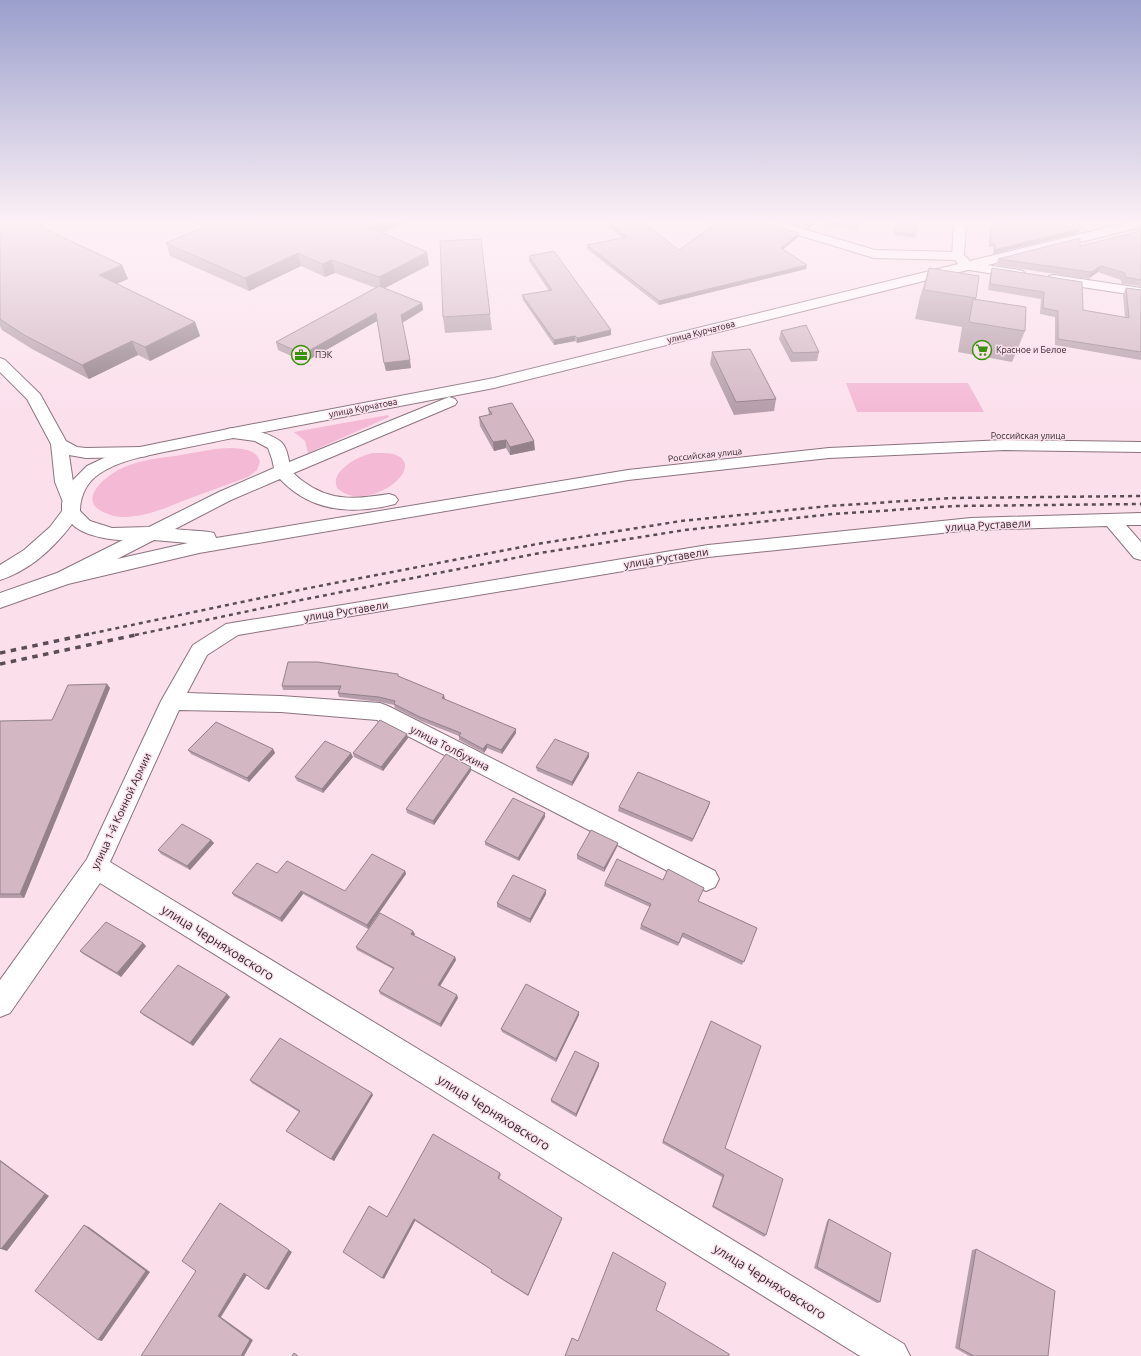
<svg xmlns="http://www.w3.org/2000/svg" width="1141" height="1356" font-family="Ubuntu,sans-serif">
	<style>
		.green { fill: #f4b9d5 }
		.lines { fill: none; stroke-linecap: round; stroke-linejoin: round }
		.street-casing { stroke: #8b737e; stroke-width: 2 }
		.secondary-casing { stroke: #8b737e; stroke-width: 2 }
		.primary-casing { stroke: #8b737e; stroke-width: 2 }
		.street { fill: #fff; fill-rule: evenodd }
		.secondary { fill: #fff; fill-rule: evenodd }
		.primary { fill: #fff; fill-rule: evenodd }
		.rail-far1 { stroke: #5b4d54; stroke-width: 2.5; stroke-dasharray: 4 4; stroke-linecap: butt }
		.rail { stroke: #5b4d54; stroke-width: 3.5; stroke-dasharray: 5.5 5.5; stroke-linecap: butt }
		.wall { fill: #b59ea9 }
		.shaded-wall { fill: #948189 }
		.building { fill: #d3b8c4; stroke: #948189 }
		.labels { text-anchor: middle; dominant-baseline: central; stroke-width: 3; stroke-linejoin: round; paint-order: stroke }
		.far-street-label { font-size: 9px; fill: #291f24; stroke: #fbe0ec }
		.far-poi-label { font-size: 9px; fill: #291f24; stroke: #fbe0ec; text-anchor: start }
		.street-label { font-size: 11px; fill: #291f24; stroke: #fbe0ec }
		.near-street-label { font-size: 13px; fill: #291f24; stroke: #fbe0ec }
	</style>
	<rect width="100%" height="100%" fill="#fbe0ec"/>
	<path class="green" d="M846 383H968L984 412H857Z
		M388 415 389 417 308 453 305 441 294 432Z
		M232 448C243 449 257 449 260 462L257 470 248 477C228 484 208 492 188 499 168 507 146 517 124 517 116 517 110 515 103 512 74 498 112 471 127 466 142 460 159 458 175 456 194 453 213 448 232 448Z
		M373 453C382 453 393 452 400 457 422 472 367 513 338 489 327 472 360 455 373 453Z"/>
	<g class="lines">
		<g class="street-casing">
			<path id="street" d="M752 221H772L803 229 875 250 958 252 962 253 964 256 962 259 958 260 874 258 795 234 754 223Z
				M967 262 1019 270 1023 271 1025 274 1023 277 1019 278 963 269 961 266 963 263Z
				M1054 275 1141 288V296L1049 282 1048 279 1049 276Z
				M1141 513V525H1126L1141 542V560L1134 558 1107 526 971 530 708 557 238 635 207 655 187 693 281 696 380 703 388 706 715 871 719 879 715 887 706 891 377 720 281 712 179 710 110 862 904 1344 910 1356H860L100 883 10 1013 0 1017V980L87 859 161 701 193 645 226 624 708 545 971 518Z"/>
		</g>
		<g class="secondary-casing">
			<path id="secondary" d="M954 221H966L964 255 970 261 1134 221H1141V227L494 388 233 438 227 437 225 433 227 429 233 428 494 378 958 264 952 256Z
				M0 358 5 360 40 394 66 441 77 447 86 448 141 447 147 448 150 452 147 456 141 457 86 458 69 455 73 482 80 503 77 507 71 509 65 507 55 482 51 444 27 399 0 372Z
				M449 397 455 399 457 402 455 405 289 475 283 476 277 475 274 471 277 467Z"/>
		</g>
		<g class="primary-casing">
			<path id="primary" d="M233 428C249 430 266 431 280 441 288 447 288 460 291 469 293 474 300 479 304 482 331 502 357 499 389 494L395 496 398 500 395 504C353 515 311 512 280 479L231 500 175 529C186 531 203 530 214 533L216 538 628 470 829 448 1005 440 1141 442V452L1005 450 829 458 628 480 199 553 68 584 0 608V593L57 573 123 540C108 540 82 535 72 524 54 548 29 571 0 580V565L24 550 50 527 62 511V503L70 483 87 466 108 456 135 448ZM233 438 255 441 268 448 272 459 274 468 219 492 149 527 112 528 90 521 80 511C80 496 87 482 99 474 119 460 146 456 169 451 191 447 212 442 233 438ZM154 540 188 543 117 559Z"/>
		</g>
		<use href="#street" class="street"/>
		<use href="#secondary" class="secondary"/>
		<use href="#primary" class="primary"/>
		<path class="rail-far1" d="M84 635 304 589 537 544 681 521 829 506 951 498 1141 496
			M135 635 306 599 540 553 685 530 833 514 955 506 1141 504"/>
		<path class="rail" d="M0 653 89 634
			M0 664 140 634"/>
	</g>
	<path class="wall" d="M0 221 44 228 122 265 128 279 116 284 195 322 200 336 150 361 138 355 89 379 32 349 2 330 0 326Z
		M193 221H409L382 232 427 252 429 265 385 288 422 303 423 310 402 323 411 368 386 371 377 321 305 362 278 350 276 342 376 288 335 273 325 277 301 266 249 291 170 256 166 243 204 227 194 222Z
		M708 221H756L798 237 783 249 806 269 659 305 587 249V245L623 238 610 228V224L679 250 710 228Z
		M778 221H815L814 223 808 229Z
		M829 221H860L857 230 827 226Z
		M897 221 916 234 915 238 894 235Z
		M990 221H1080L1078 233 993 254 994 247H989Z
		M1141 223V286L1122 284 1121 280 1098 272 1088 279 996 265 998 259 1080 246 1140 232 1138 229Z
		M529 256 611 335 577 343 575 341 554 345 523 300 522 295 549 291 529 261Z
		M929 268 976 298V299L1025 331 1012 362 958 352 962 327 915 319 920 297Z
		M992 268 1083 310 1125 317 1123 295 1126 288 1141 290V360L1055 345V317L1040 314 1041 299 988 290 990 275Z
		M490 314 492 330 445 333 443 317Z
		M781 331 819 352 817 361 791 362 779 339Z
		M712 352 776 399 774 411 734 415 710 364Z
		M488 408 535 450 510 455 506 448 494 451 480 426 479 417 489 415Z
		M398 676 445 699V700L516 729V733L502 754 487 748 484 753 459 740V736L421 721 395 708 394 705 380 702 339 697 338 693 339 690H283L282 686Z
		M107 684 110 688 24 898H0V721L52 720Z
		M407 734 408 738 383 771 354 757 353 753Z
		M273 749 275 753 249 782 191 754 188 750Z
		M353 757 323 793 297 781 295 777Z
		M589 757 572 786 537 771 536 767Z
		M471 771 434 825 407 813 406 809Z
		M709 806 692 842 618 811 619 807Z
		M545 813V817L519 861 485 845V842Z
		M211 840 214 843 190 870 161 854 158 850Z
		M618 843 617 847 604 872 577 859V855Z
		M405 871 406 874 368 929 303 894 282 922 234 896 232 893 277 873 345 891Z
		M663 880 704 888 698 901 757 928 742 965 682 937 678 946 640 929 641 925 650 907 604 886 605 883Z
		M546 894 530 923 497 907V903Z
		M415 934 414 936 455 957 456 960 440 986 458 998 441 1027 380 994 379 991 393 969 357 950 356 947Z
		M143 943 146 946 121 977 83 954 80 951Z
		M227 994 230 997 193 1046 143 1015 140 1012Z
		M579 1015 556 1062 502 1032 501 1029Z
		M711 1021 725 1148 766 1235 764 1237 712 1207 722 1177 662 1143Z
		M599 1063V1066L576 1117 551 1102V1100Z
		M250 1080 373 1095 334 1161 289 1133 286 1131 299 1112 252 1083Z
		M500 1173 501 1175 499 1179 562 1218V1219L528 1296 492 1273 491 1272 492 1270 415 1221 384 1279 387 1217Z
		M829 1219 880 1302 877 1303 814 1268 827 1221Z
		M976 1249 1048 1356H969L955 1348 972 1250Z"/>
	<path class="shaded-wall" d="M35 221H47L40 237 34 224Z
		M377 221H409L368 238 366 226Z
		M813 221H815L814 223 808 229V225Z
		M1080 229 1078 233 993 254 994 250Z
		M799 233 798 237 780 252 781 248Z
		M427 252 429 265 381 290 379 277Z
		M298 253 301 266 249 291 245 278Z
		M332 260 335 273 325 277 322 264Z
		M122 265 128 279 105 289 99 275Z
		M807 265 806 269 659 305V301Z
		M1101 266 1098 272 1088 279 1091 272Z
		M422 303 423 310 402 323 401 315Z
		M376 313 377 321 305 362 303 354Z
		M195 322 200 336 150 361 145 347Z
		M611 330V335L577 343V338Z
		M575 336V341L554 345V340Z
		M132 341 138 355 89 379 82 365Z
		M410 360 411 368 386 371 384 363Z
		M506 440V448L494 451 493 442Z
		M534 441 535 450 510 455V447Z
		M107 684 110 688 24 898 20 894Z
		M444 695 445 699 443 702 442 698Z
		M516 729V733L502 754 501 750Z
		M407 734 408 738 383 771 381 767Z
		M487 744V748L484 753 483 749Z
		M273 749 275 753 249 782 247 778Z
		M351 753 353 757 323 793 322 789Z
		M589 753V757L572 786V782Z
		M471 767V771L434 825 433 821Z
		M710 802 709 806 692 842 693 839Z
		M545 813V817L519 861 518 858Z
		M211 840 214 843 190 870 187 866Z
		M618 843 617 847 604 872V868Z
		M405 871 406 874 368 929 367 925Z
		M546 890V894L530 923V919Z
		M301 891 303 894 282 922 280 918Z
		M413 931 415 934 412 938 411 934Z
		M143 943 146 946 121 977 117 973Z
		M455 957 456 960 439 988 438 985Z
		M227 994 230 997 193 1046 190 1043Z
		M457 995 458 998 441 1027 440 1024Z
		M579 1012V1015L556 1062V1059Z
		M599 1063V1066L576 1117V1114Z
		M372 1093 373 1095 334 1161 331 1159Z
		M0 1160 49 1196 7 1251 1 1249Z
		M220 1203 292 1252 269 1290 266 1289Z
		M562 1218V1219L528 1296V1295Z
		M414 1219 415 1221 384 1279 382 1278Z
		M84 1225 89 1227 150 1272 102 1341 98 1340Z
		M244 1273 247 1275 221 1317 253 1340 244 1356H241L218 1316Z"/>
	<path class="building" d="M0 221H35L34 224 122 265 99 275 195 322 145 347 132 341 82 365 24 335 0 319Z
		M215 221H377L366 226 427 252 379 277 332 260 322 264 298 253 245 278 166 243 217 222Z
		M625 221H641L679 250 711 227 709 221H756L799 233 781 248 807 265 659 301 587 245 627 237 610 224Z
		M793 221H813L808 225Z
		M829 221H860L858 227 828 222Z
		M898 221H919L916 234 895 232Z
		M992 221H1080V229L994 250 995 244 990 243Z
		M1141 231V280L1125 277V273L1101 266 1091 272 998 259 1080 238V246Z
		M481 239 490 314 443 317 440 241Z
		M554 251 611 330 577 338 575 336 554 340 522 295 552 290 529 256Z
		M929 268 979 276 976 298 924 290Z
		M992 268 1082 282 1083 310 1129 318 1126 288 1141 290V352L1058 339V311L1043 308 1044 292 990 284Z
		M379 286 422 303 401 315 410 360 384 363 376 313 303 354 276 342Z
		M973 299 1026 307 1025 331 969 322Z
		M806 325 819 352 793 353 781 331Z
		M750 349 776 399 736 402 712 352Z
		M512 403 534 441 510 447 506 440 493 442 479 417 492 414 488 408Z
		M288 662H318L398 674V676L444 695 442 698 516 729 501 750 487 744 483 749 459 736 461 733 420 717 394 704 395 701 379 697 338 693 341 686H282Z
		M107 684 20 894H0V721L52 720 68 685Z
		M380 720 407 734 381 767 353 753Z
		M216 722 273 749 247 778 188 750Z
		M555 739 589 753 572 782 536 767Z
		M325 741 351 753 322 789 295 777Z
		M446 754 471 767 433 821 406 809Z
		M638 772 710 802 693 839 619 807Z
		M513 798 545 813 518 858 485 842Z
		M182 824 211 840 187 866 158 850Z
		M591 830 618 843 604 868 577 855Z
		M372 854 405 871 367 925 301 891 280 918 232 893 257 863 277 873 287 861 345 891Z
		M617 859 663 880 668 869 704 888 698 901 757 928 744 962 683 933 679 943 641 925 651 904 605 883Z
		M513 875 546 890 530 919 497 903Z
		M380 913 413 931 411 934 455 957 438 985 457 995 440 1024 379 991 394 968 356 947Z
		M106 922 143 943 117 973 80 951Z
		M178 965 227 994 190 1043 140 1012Z
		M526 984 579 1012 556 1059 501 1029Z
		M711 1021 761 1046 725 1148 783 1179 766 1235 713 1206 724 1175 663 1141Z
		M280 1038 372 1093 331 1159 286 1131 300 1111 250 1080Z
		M575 1051 599 1063 576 1114 551 1100Z
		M433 1134 500 1173 498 1178 562 1218 528 1295 491 1272 492 1270 414 1219 382 1278 343 1252 369 1206 387 1217Z
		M0 1161 45 1194 1 1249 0 1248Z
		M220 1203 289 1250 266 1289 244 1273 218 1316 250 1340 241 1356H141L196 1271 182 1261Z
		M829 1219 891 1253 880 1302 817 1267Z
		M84 1225 146 1271 98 1340 35 1291Z
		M976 1249 1055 1291 1048 1356H974L959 1348Z
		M613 1252 666 1283 656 1310 729 1354V1356H565L572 1338 578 1341Z
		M294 1353 298 1356H292Z"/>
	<linearGradient id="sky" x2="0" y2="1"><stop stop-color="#9a9fcc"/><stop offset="0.54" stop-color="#fdf1f6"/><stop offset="1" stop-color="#fdf1f6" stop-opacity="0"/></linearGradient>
	<rect width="1141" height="411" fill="url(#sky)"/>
	<defs>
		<g id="supermarket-ring" transform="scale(1)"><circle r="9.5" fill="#fbe0ec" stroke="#39930a" stroke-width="1.5"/><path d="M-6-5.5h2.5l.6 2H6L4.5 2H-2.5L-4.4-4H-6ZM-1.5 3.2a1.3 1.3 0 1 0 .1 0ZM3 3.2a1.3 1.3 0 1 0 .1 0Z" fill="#39930a"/></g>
		<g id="office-ring" transform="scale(1)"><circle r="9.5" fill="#fbe0ec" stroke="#39930a" stroke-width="1.5"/><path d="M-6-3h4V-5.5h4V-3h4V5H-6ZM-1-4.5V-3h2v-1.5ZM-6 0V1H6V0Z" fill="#39930a"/></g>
	</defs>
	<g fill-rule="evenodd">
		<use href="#supermarket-ring" x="982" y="350"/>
		<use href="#office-ring" x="301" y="355"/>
	</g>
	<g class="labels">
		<g class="far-street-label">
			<text transform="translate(701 332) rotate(-14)">улица Курчатова</text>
			<text transform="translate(363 408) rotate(-11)">улица Курчатова</text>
			<text x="1028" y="436">Российская улица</text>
			<text transform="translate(705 455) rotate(-6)">Российская улица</text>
		</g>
		<g class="far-poi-label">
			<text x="996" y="350">Красное и Белое</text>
			<text x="315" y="355">ПЭК</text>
		</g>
		<g class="street-label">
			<text transform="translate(988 525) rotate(-3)">улица Руставели</text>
			<text transform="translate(666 558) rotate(-9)">улица Руставели</text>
			<text transform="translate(346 611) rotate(-9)">улица Руставели</text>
			<text transform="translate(450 748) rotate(27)">улица Толбухина</text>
			<text transform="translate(121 811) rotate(-65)">улица 1-й Конной Армии</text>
		</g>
		<g class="near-street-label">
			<text transform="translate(218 942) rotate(32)">улица Черняховского</text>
			<text transform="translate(494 1112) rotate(32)">улица Черняховского</text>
			<text transform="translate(770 1281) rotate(32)">улица Черняховского</text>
		</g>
	</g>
</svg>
